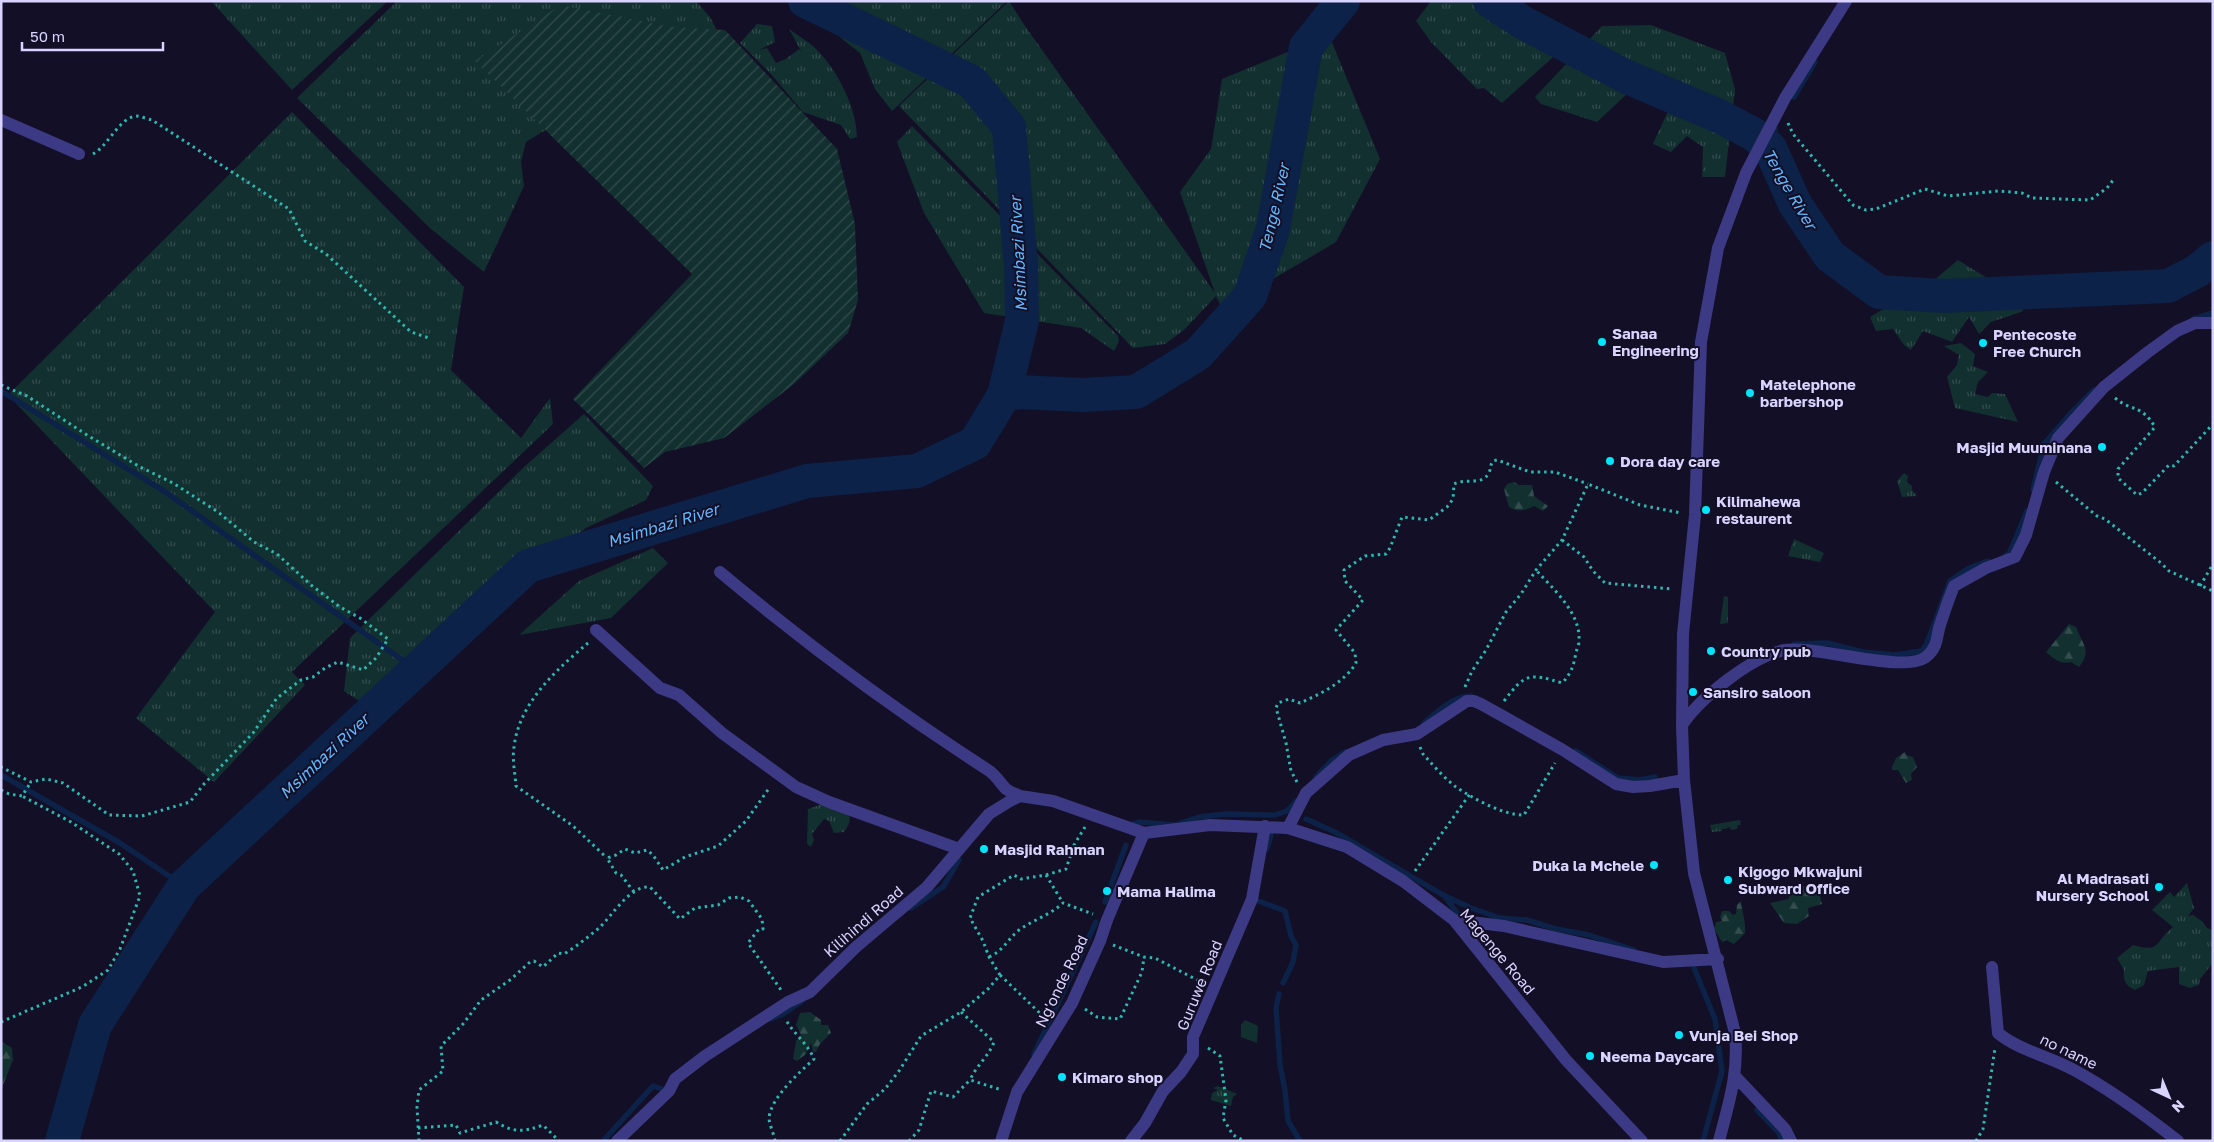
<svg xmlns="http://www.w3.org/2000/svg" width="2214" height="1142" font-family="'Golos Text',sans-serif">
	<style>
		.grass { fill: url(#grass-tufts) }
		.forest { fill: url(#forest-firs) }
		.garden { fill: url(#garden-furrows) }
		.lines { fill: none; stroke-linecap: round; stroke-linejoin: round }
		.stream { stroke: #0c2248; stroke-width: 5.5 }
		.river { stroke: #0c2248; stroke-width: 34 }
		.path { stroke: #2fb8b0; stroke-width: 3; stroke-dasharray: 2.5 4; stroke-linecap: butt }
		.minor { stroke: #3d3a85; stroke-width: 12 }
		.poi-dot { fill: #00e5ff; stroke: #130f26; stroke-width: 2 }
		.labels { text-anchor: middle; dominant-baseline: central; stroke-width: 4; stroke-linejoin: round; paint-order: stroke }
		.poi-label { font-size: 15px; font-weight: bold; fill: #d9d4ff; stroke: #130f26; text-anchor: start }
		.street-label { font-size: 15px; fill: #d9d4ff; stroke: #130f26 }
		.water-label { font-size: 16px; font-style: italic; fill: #62b6ff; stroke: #130f26 }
	</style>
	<defs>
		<pattern id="grass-tufts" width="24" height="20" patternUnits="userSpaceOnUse" patternTransform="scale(1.25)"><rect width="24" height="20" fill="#12302f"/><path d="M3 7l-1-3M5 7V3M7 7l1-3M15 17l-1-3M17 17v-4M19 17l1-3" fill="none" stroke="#344d4e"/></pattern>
		<pattern id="forest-firs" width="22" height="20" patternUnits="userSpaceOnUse" patternTransform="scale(1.25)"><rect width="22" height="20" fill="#12302f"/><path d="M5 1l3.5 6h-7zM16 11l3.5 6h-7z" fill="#344d4e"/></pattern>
		<pattern id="garden-furrows" width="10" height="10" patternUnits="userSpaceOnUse" patternTransform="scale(1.25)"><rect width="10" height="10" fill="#12302f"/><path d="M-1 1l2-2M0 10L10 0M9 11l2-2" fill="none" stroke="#344d4e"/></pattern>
	</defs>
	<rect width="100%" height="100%" fill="#130f26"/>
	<path class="grass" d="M211 1H388L292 90Z
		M397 1H696L710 17 744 81 562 120 526 142 521 162 524 186 484 272 431 229 297 98Z
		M794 1H1007L892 111 875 89 860 53Z
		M1009 1 1025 26 1215 293 1180 192 1211 149 1222 79 1329 35 1380 159 1336 242 1222 309 1216 296 1184 330 1165 344 1133 348 899 106Z
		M1431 1H1512L1534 17 1561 50 1502 103 1484 88 1477 89 1431 42 1416 21Z
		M757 24 772 26 775 42 759 50 767 48 776 63 786 59 799 49 802 53 789 29C797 35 806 40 814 47 836 67 857 108 857 137L850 139 841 125 803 112 771 74 740 43Z
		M1651 25 1725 53 1735 89 1725 177H1702L1703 147 1687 136 1671 152 1653 144 1670 107 1629 92 1597 122 1541 104 1535 97 1602 26Z
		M292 112 464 287 451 370 521 438 550 398 553 424 292 672 305 685 214 782 136 718 215 612 8 395Z
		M912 126 1118 336 1119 341 1114 351 1081 328 984 313 924 213 897 142Z
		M1958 260 1997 284 2021 286 2028 306 2021 312 1991 322 1979 334 1969 317 1952 342 1923 331 1911 350 1904 345 1893 329 1876 331 1870 317 1890 305V295C1906 283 1913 278 1933 281Z
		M1961 343 1975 354 1973 366 1988 372 1978 382 1975 394 1988 397 1992 393 2005 394 2018 422 1955 408 1947 377 1957 365 1959 355 1944 346Z
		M584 414 653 486 646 500 586 528 507 597 438 645 368 707 344 691 350 638 524 467Z
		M1904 473 1908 476 1907 482 1912 486V490L1917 496 1902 497 1897 481Z
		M1794 539 1824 553 1820 562 1788 556Z
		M653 548 668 563 611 618 519 635 579 581Z
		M1724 596 1728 597V623L1720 624Z
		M822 804 841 808 850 817 849 824 844 832 834 833 829 821 824 819 812 834 814 840 811 847 807 844 808 809Z
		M1740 820 1741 825H1738L1737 829 1732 830 1729 827 1725 829H1722V831L1712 832 1710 825Z
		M2187 883 2194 908 2188 916 2193 915 2203 922 2207 928 2213 930V963L2200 979 2199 985 2190 988 2179 984V967L2148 971 2144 985 2135 990C2125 985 2123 981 2124 970L2117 958 2133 945C2162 953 2153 943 2173 927L2152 910 2170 892 2174 897Z
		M1245 1020 1258 1026 1257 1043 1241 1037V1025Z
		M1218 1086 1237 1094 1233 1097 1231 1106 1211 1100 1212 1093 1218 1090 1213 1088Z"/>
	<path class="forest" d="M1514 482 1519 485H1532L1534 496 1548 506 1543 511 1534 506C1525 511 1518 512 1509 507L1504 489 1507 484Z
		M2069 624 2076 627C2083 645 2092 651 2079 667L2071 662C2063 665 2053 659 2046 652Z
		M1905 752 1906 755 1913 757 1917 767 1911 774 1912 780 1906 783 1898 770H1893L1892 767 1896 758Z
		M1794 886H1817L1822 904 1808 908 1809 916 1797 924 1784 923 1770 903 1789 899 1790 891Z
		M1741 901C1742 911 1746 923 1745 933L1734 944 1726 940 1722 942 1714 929 1716 922 1722 921 1720 917 1722 911H1729L1733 915 1736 914 1737 905Z
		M810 1012 821 1020V1025H828L831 1033 820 1044 816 1052H813L811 1043 806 1054 797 1061 793 1059 796 1041 801 1035 796 1025 800 1013Z
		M1 1041 12 1048 13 1060 1 1090Z"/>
	<path class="garden" d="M561 5 671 27 725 30 837 149 855 224 858 300 848 333 794 384 724 438 665 452 644 468 573 399 692 274 475 61Z"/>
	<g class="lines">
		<path class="stream" d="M1794 97 1815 62
			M1770 148 1775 129
			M2193 319 2213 313
			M1 391 164 491 419 672V669
			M2033 490 2044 444 2069 415 2094 390
			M2006 555 2009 554 2027 511
			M1794 644 1827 643 1863 652 1895 655 1922 651 1927 643 1950 581 1969 568 1988 561
			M1424 723C1437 712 1453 696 1471 696
			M1576 751 1618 778 1639 780 1655 777
			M1 775 120 843 184 886
			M1316 777 1332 760 1345 752
			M1306 819 1337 833 1443 895 1471 908 1500 918 1527 920 1556 929 1589 935 1634 950
			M1133 824 1139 822 1175 825 1199 817 1226 814 1275 815 1287 811 1296 801
			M1267 849 1273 827
			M1256 895V900L1285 911 1291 936 1296 945 1293 962 1283 983
			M1444 895 1462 920
			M1105 902 1126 845
			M911 908 943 887 959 860
			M1694 968 1715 1019 1722 1071 1703 1141
			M1279 994 1276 1008 1280 1065 1285 1090 1288 1121 1300 1141
			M771 1019 783 1014 802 1001
			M1034 1054 1096 922
			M1757 1110 1779 1133 1782 1141
			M603 1141 653 1086 668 1091"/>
		<path class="river" d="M1490 1 1522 22 1625 76 1721 117 1753 134 1770 148 1795 204 1830 256 1879 292 1944 296 2168 286 2197 271 2213 258
			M1004 395 1019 392 1083 395 1136 392 1198 354 1250 296 1273 229 1306 47 1343 1
			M62 1141 95 1025 184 886 528 566 807 481 917 471 975 443 1004 395 1022 321 1021 264 1009 127 972 82 805 1"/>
		<path class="path" d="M1788 123 1793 134 1853 205 1866 210 1876 209 1925 189 1948 196 1998 191 2022 193 2032 198 2090 200 2107 188 2114 179
			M93 154C108 146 119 118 136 116 140 116 147 119 152 120L289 209 305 241 326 254 411 332 429 338
			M1 385 27 396 87 435 140 467 173 483 218 512 254 542 277 554 311 585 340 607 360 618 388 639 376 658 363 670 338 662 325 668 313 677 301 680 277 698 253 733 204 784 190 802 142 816 109 815 63 783 46 779 31 782 1 767
			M2115 398C2132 412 2141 404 2155 427L2118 469V478L2137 495 2142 493 2169 465 2174 466 2213 424
			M2056 482 2097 516 2105 519 2161 563 2169 571 2213 591
			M1562 540 1584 557 1593 571 1605 583 1672 589
			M2200 586 2213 564
			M588 643C556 670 519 703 514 747 512 759 515 773 516 786L573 826 607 858
			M1465 687 1472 671 1486 650 1506 612 1521 594 1536 570 1562 540 1588 484 1640 505 1681 513
			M1504 701C1525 673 1530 673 1562 683 1571 674 1574 665 1576 652 1577 649 1579 645 1579 641 1581 613 1553 589 1536 570
			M1420 747 1423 754C1433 765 1444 778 1456 787 1472 798 1505 816 1524 815L1555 763
			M1297 782 1291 771 1286 743 1276 708 1278 703 1289 699 1300 703C1320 694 1344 683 1356 663L1355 653 1336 630 1363 600 1345 581 1344 570 1365 556 1386 554 1390 548 1402 517 1429 520 1447 507 1453 499 1454 484C1464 478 1482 486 1489 473 1491 468 1490 465 1493 461L1497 460 1530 472H1555L1588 484
			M1 790 9 794 22 796 31 782
			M1415 871 1470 794
			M1046 875 1066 869 1074 845 1085 827
			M634 892 621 875 616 873 607 858 616 855 625 849 635 853 647 850 653 855 663 870 685 857 718 846 746 821 770 787
			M1113 945 1144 957 1155 958 1201 982
			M989 957C1003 951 1008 939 1019 930 1033 920 1050 915 1063 903L1093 914
			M1000 975 989 957 983 941 970 918 978 897 1014 875 1021 879 1046 875 1063 903
			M1085 1009 1097 1017 1120 1019 1142 972 1144 957
			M961 1012 994 1042C989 1056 976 1066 970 1080
			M1 1022 82 987 108 970 120 949 140 896 133 871 119 854 71 822 22 796
			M1208 1048 1220 1056 1226 1100 1223 1118 1233 1135 1245 1141
			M418 1128 456 1125 460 1133 496 1122C514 1133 524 1132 543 1125L559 1141
			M419 1141 417 1107 419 1090 443 1071 441 1046 463 1024 481 1000 510 980 530 962 534 961 543 967 558 953 564 954C577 946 588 937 599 928 612 916 630 885 650 887L680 919 695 908 718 905 729 898 740 897 749 901 762 919 763 929H759L748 943 781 990
			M775 1141C774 1134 769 1124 769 1118 771 1097 800 1072 814 1059 808 1044 794 1034 786 1020
			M840 1141 867 1104 885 1089 899 1071 921 1036 961 1012 989 988 1000 975 1046 1019
			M909 1141 919 1130 931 1091 953 1097 970 1080 1002 1090
			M1976 1141 1983 1129 1995 1048"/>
		<path class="minor" d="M1 120 79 154
			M720 572C805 643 895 710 988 770 996 775 1000 783 1006 789 1010 792 1016 794 1020 796
			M596 630 660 688 679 695 722 733 796 787 829 802 959 849
			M1682 725C1700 698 1752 656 1785 650 1816 645 1907 675 1927 656 1939 646 1936 635 1941 622 1945 610 1949 598 1954 586L1986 568 2015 557 2026 535 2044 472 2058 438 2104 387 2148 352 2177 331 2195 323H2213
			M1288 828 1306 793 1349 755 1383 740 1417 734 1467 701H1474L1481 704 1563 750 1616 784 1633 787 1650 786 1684 780
			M1144 833 1210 825 1288 828 1347 847 1403 881 1454 920 1566 1060 1642 1141
			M1454 920 1504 926 1663 962 1718 959
			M1992 967 1998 1033C2020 1051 2049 1056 2074 1070 2111 1090 2145 1115 2178 1141
			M1735 1076 1785 1129 1791 1141
			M617 1141 669 1091 675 1079 705 1056 788 1002 810 992 856 947 927 887 989 814 1010 801 1020 796 1053 801 1144 833
			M1001 1141 1017 1092 1072 1003 1100 941 1107 920 1144 833
			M1131 1141 1145 1123 1163 1091 1181 1072 1193 1054V1037L1252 899 1265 826
			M1719 1141C1729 1102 1739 1073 1735 1033L1694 873 1684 780 1682 725 1683 634 1695 515 1701 342 1718 248 1746 173 1785 98 1846 1"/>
	</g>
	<g class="poi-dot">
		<circle cx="1602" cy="342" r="5"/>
		<circle cx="1983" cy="343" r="5"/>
		<circle cx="1750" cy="393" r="5"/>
		<circle cx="2102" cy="447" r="5"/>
		<circle cx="1610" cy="461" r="5"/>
		<circle cx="1706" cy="510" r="5"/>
		<circle cx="1711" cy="651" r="5"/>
		<circle cx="1693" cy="692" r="5"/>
		<circle cx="984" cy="849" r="5"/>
		<circle cx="1654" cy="865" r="5"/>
		<circle cx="1728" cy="880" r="5"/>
		<circle cx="2159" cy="887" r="5"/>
		<circle cx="1107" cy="891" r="5"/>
		<circle cx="1679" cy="1035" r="5"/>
		<circle cx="1590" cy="1056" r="5"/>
		<circle cx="1062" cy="1077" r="5"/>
	</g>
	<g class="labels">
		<g class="poi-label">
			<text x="1612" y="333">Sanaa<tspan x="1612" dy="17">Engineering</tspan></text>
			<text x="1993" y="334">Pentecoste<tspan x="1993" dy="17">Free Church</tspan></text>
			<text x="1760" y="384">Matelephone<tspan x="1760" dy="17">barbershop</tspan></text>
			<text x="2092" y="447" text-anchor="end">Masjid Muuminana</text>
			<text x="1620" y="461">Dora day care</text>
			<text x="1716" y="501">Kilimahewa<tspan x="1716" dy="17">restaurent</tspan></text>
			<text x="1721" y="651">Country pub</text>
			<text x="1703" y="692">Sansiro saloon</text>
			<text x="994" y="849">Masjid Rahman</text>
			<text x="1644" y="865" text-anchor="end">Duka la Mchele</text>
			<text x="1738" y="871">Kigogo Mkwajuni<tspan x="1738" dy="17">Subward Office</tspan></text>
			<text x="2149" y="878" text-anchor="end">Al Madrasati<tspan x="2149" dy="17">Nursery School</tspan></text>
			<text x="1117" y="891">Mama Halima</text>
			<text x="1689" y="1035">Vunja Bei Shop</text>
			<text x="1600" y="1056">Neema Daycare</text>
			<text x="1072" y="1077">Kimaro shop</text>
		</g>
		<g class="street-label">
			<text transform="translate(863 921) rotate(-41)">Kilihindi Road</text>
			<text transform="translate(1498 951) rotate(50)">Magenge Road</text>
			<text transform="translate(1061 981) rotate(-64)">Ng'onde Road</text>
			<text transform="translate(1199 985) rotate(-68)">Guruwe Road</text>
			<text transform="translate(2069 1051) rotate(26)">no name</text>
		</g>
		<g class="water-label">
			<text transform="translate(1790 189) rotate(60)">Tenge River</text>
			<text transform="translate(1274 208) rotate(-77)">Tenge River</text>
			<text transform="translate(1018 254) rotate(-93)">Msimbazi River</text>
			<text transform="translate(663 525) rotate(-17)">Msimbazi River</text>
			<text transform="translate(324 756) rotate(-43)">Msimbazi River</text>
		</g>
	</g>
	<rect width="2214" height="1142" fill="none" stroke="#d9d4ff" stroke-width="5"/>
	<g transform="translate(2169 1097) rotate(136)" stroke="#130f26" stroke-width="4" paint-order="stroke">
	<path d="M0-4L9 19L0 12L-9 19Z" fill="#d9d4ff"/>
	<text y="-8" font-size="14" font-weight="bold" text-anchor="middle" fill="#d9d4ff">N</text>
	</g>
	<path d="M22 42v8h141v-8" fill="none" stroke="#d9d4ff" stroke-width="2.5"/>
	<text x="30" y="42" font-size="15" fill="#d9d4ff" stroke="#130f26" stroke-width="4" paint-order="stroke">50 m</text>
</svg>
